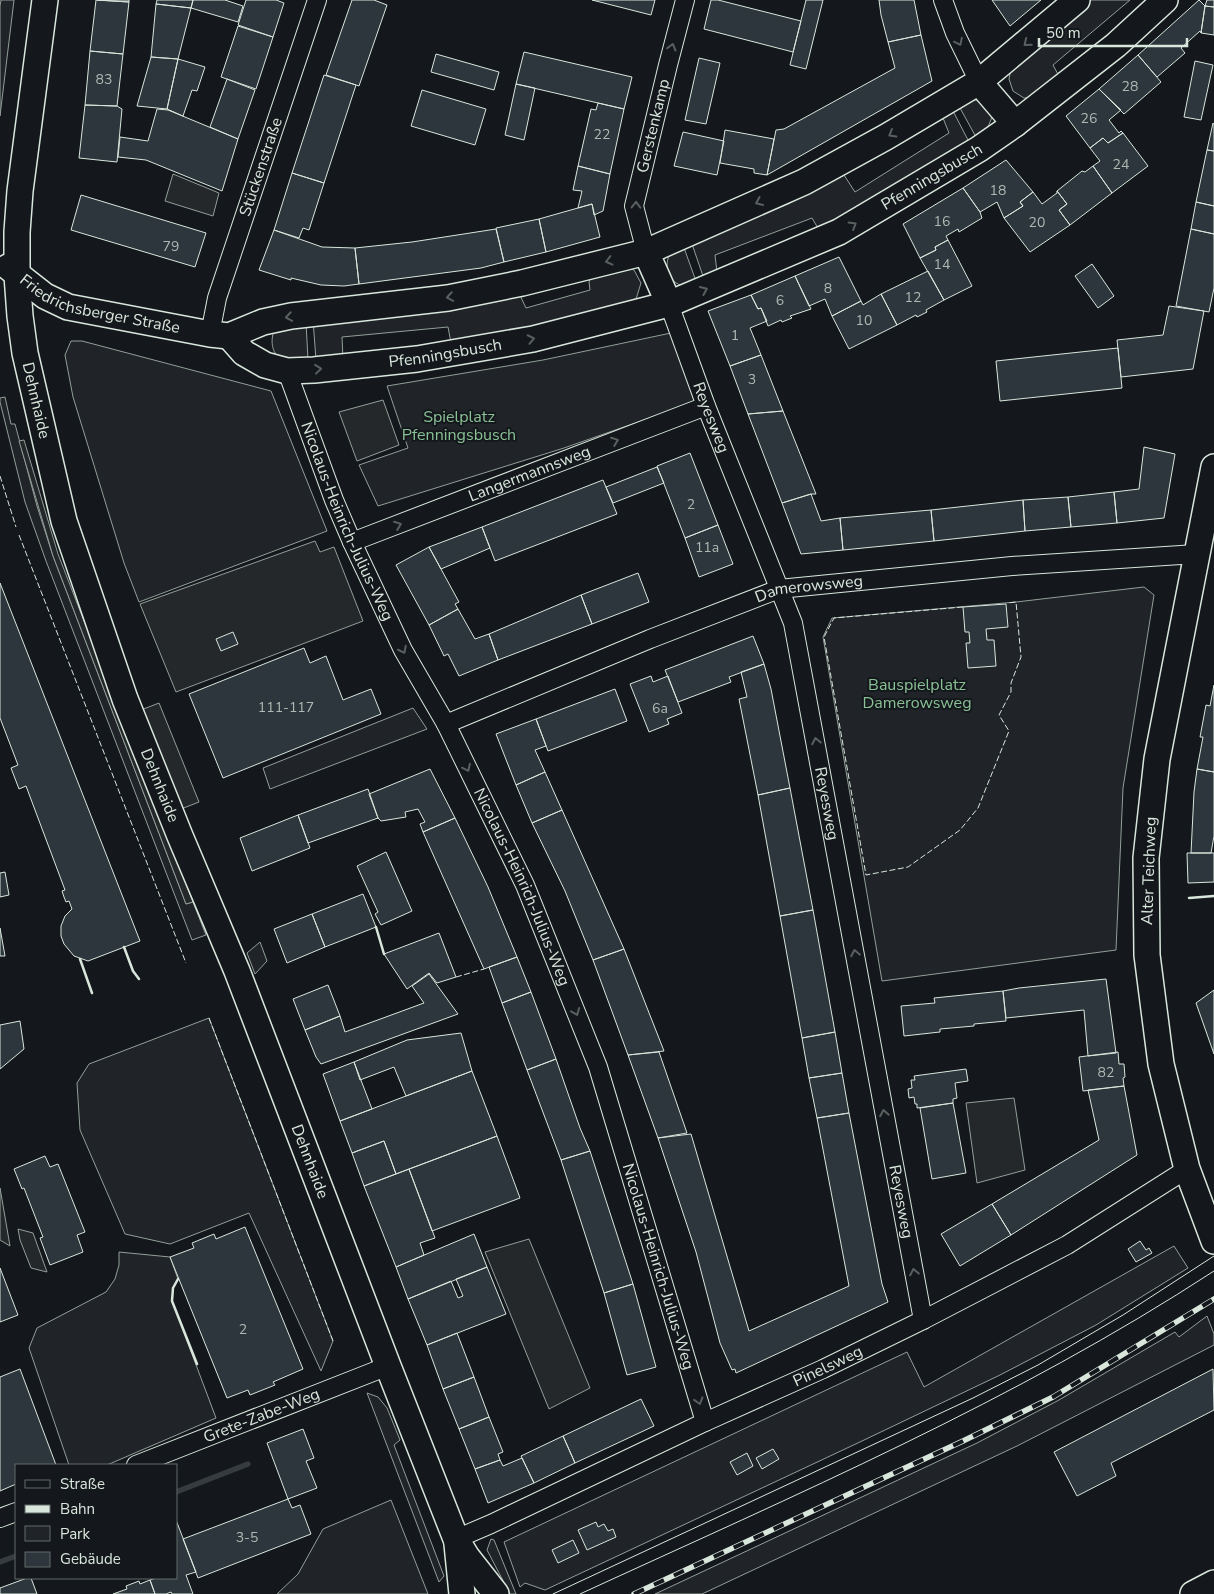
<svg xmlns="http://www.w3.org/2000/svg" width="1214" height="1594" font-family="'Nunito Sans',sans-serif">
	<style>
		.green { fill: #202428; stroke: #939e99 }
		.parking { fill: #24282b; stroke: #939e99 }
		.lines { fill: none; stroke-linecap: round; stroke-linejoin: round }
		.stream { stroke: #363b3e; stroke-width: 5.5 }
		.building { fill: #2c363c; stroke: #d8e6dc }
		.street-casing { stroke: #d8e6dc; stroke-width: 20 }
		.secondary-casing { stroke: #d8e6dc; stroke-width: 28 }
		.street { stroke: #14181c; stroke-width: 18 }
		.secondary { stroke: #14181c; stroke-width: 25 }
		.tram { stroke: #d8e6dc; stroke-width: 1 }
		.rail-casing { stroke: #d8e6dc; stroke-width: 5.5 }
		.rail { stroke: #14181c; stroke-width: 4; stroke-dasharray: 11; stroke-linecap: butt }
		.fence { stroke: #d8e6dc; stroke-width: 1; stroke-dasharray: 6 2.5; stroke-linecap: butt }
		.wall { stroke: #d8e6dc; stroke-width: 2.5 }
		.oneway { stroke: #59605f }
		.labels { text-anchor: middle; dominant-baseline: central; stroke-width: 4; stroke-linejoin: round; paint-order: stroke }
		.number-label { font-size: 14px; fill: #adbab4 }
		.street-label { font-size: 16px; fill: #d8e6dc; stroke: #14181c }
		.park-label { font-size: 16px; fill: #8ac095; stroke: #14181c }
	</style>
	<rect width="100%" height="100%" fill="#14181c"/>
	<path class="green" d="M1 0H14L0 116V6Z
		M1091 0H1130L1053 65 1060 78 1035 98H1024L1013 91 1009 79 1011 68Z
		M973 99C983 102 988 108 992 117L988 127 976 137 960 108Z
		M953 111 969 142 819 230 812 218 715 255 717 272 704 279 692 244 788 204 844 175 855 192 949 133 943 118Z
		M683 245 697 284C692 284 685 286 681 285 667 282 663 261 672 251 675 249 680 247 683 245Z
		M623 265 634 270 641 283 636 299C576 320 514 331 451 343L448 327 342 337 343 359 316 360 313 320 519 293 526 308 590 290 589 282 592 274Z
		M306 322 308 360C301 360 291 361 283 359 272 356 270 341 274 331Z
		M671 333 695 402 564 448 378 506 359 465 408 448 387 386 543 360Z
		M71 341H82L271 391 327 531 139 602 124 563 73 397 65 355Z
		M5 397 11 424H15L37 506 53 556 186 904 193 902 206 935 192 940 46 561 25 502 0 402V398Z
		M1144 587 1154 595 1123 788 1116 950 882 981 823 637 832 618 1016 602Z
		M413 708 427 729 270 789 263 768Z
		M260 942 267 961 255 974 247 953Z
		M209 1018 333 1341 321 1371 249 1213 170 1244 125 1234 80 1130 77 1083 89 1064Z
		M1174 1246 1188 1268 1096 1325 1000 1375 862 1441 545 1590 525 1583 520 1587 504 1542 907 1352 924 1387Z
		M119 1252 170 1257 178 1279 173 1288 172 1301 216 1418 107 1465H69L29 1348 37 1328 106 1292 115 1279 119 1265Z
		M1207 1316 1214 1334V1345L1017 1446 702 1594H655L977 1443 1059 1400 1175 1332 1179 1337Z
		M367 1393 378 1397 387 1408 400 1440 394 1445 444 1576 439 1582Z
		M391 1500 428 1594H277L298 1574 323 1529Z
		M491 1539 494 1540 516 1594H510L487 1550Z"/>
	<path class="parking" d="M173 174 219 193 213 216 165 201Z
		M383 400 399 445 357 461 339 412Z
		M24 440 58 554 193 902 186 904 53 556 19 441Z
		M315 541 320 552 334 547 363 621 176 692 140 604Z
		M159 703 199 802 181 809 141 710Z
		M1014 1098 1025 1170 977 1183 966 1103Z
		M0 1188 10 1246 0 1240Z
		M18 1229 33 1233 47 1272 31 1268 20 1240Z
		M529 1239 590 1388 549 1409 485 1252Z"/>
	<g class="lines">
		<path class="stream" d="M176 1492 248 1464
			M0 1562 16 1556"/>
	</g>
	<path class="building" d="M96 0 129 2 123 54 90 51Z
		M97 0H129V2Z
		M157 0H193L191 8 156 4Z
		M193 0H225L243 6 238 22 191 8Z
		M246 0H276L284 3 273 37 238 25Z
		M352 0H374L387 5 359 86 326 75Z
		M592 0H655L651 15Z
		M711 0H718L801 21 793 52 704 29Z
		M806 0H823L806 69 790 65Z
		M879 0H914L921 35 888 42 881 15Z
		M992 0H1041L1010 26Z
		M1199 0 1205 6 1201 33 1200 31 1181 48 1185 53 1157 77 1138 55Z
		M1207 0H1214V7L1205 6Z
		M156 4 191 8 178 59 151 57Z
		M1205 6 1214 7V35L1201 33Z
		M238 26 273 37 256 89 221 77Z
		M921 35 932 81 767 175 776 130 784 129 895 68 888 42Z
		M90 51 123 54 117 106 85 105Z
		M524 52 632 77 624 109 516 84Z
		M436 54 499 72 494 90 431 72Z
		M1138 55 1161 82 1124 114 1099 89Z
		M151 57 178 59 167 109 137 106Z
		M699 58 720 63 706 124 685 120Z
		M178 59 205 67 197 91 192 90 183 116 167 109Z
		M1195 61 1213 65 1201 120 1184 117Z
		M324 75 356 85 324 183 292 173Z
		M227 79 255 90 238 139 210 127Z
		M516 84 535 88 524 140 505 135Z
		M1099 89 1121 110 1109 120 1119 133 1121 131 1123 133 1108 143 1103 138 1090 148 1066 116Z
		M422 90 486 109 475 145 411 126Z
		M598 103 624 109 610 174 578 166 591 109 596 110Z
		M85 105 117 106 122 109 117 162 79 158Z
		M157 109 168 110 238 139 222 191 146 160 118 157 120 137 148 141Z
		M1213 123 1214 124V151L1207 150Z
		M725 130 774 139 767 175 754 173V169L720 163Z
		M683 132 724 141 717 175 674 166Z
		M1123 133 1148 166 1112 193 1093 166 1100 161 1090 148 1103 138 1108 143Z
		M1207 150 1214 151V206L1196 202Z
		M1006 160 1033 192 1020 202 1023 206 1004 218 997 202 980 212 963 188Z
		M578 166 610 174 603 211 594 215 592 204 578 208 582 191 573 190Z
		M1093 166 1112 193 1070 225 1059 210 1067 204 1057 191 1082 171 1085 172Z
		M292 173 324 183 309 230 303 228 299 238 274 230Z
		M963 188 980 212 982 218 959 232 958 229 946 236 948 240 935 247 936 250 920 258 903 224Z
		M1057 191 1067 204 1059 210 1070 225 1030 252 1004 218 1023 206 1020 202 1033 192 1042 204 1057 193Z
		M81 195 206 233 195 267 71 230Z
		M1196 202 1214 206V234L1191 229Z
		M592 204 600 237 546 252 539 219Z
		M539 219 546 252 504 262 496 228Z
		M496 229 504 262 481 268 359 284 355 248 412 242Z
		M1191 229 1214 234V288L1209 312 1176 306Z
		M274 230 322 247 355 248 359 284 344 286 321 285 291 278V280L259 270Z
		M948 240 972 286 944 300 920 258 936 250 935 247Z
		M839 257 861 301 832 316 825 299 809 306 795 276Z
		M1092 264 1114 296 1098 308 1075 276Z
		M928 271 944 300 926 310 927 312 917 317 916 315 897 325 881 294Z
		M795 276 811 309 790 316 792 318 782 322 781 320 768 326 761 308 758 309 751 295Z
		M881 294 897 325 849 349 832 316 861 301 863 305Z
		M751 295 758 309 761 308 767 321 750 328 761 355 730 366 708 311Z
		M1169 306 1204 311 1193 369 1121 377 1117 340 1163 335Z
		M1118 348 1122 388 1000 401 996 361Z
		M761 355 783 411 748 414 730 366Z
		M783 411 816 494H811L782 503 748 414Z
		M1144 447 1175 454 1164 518 1117 523 1114 492 1139 489Z
		M690 453 718 525 685 538 657 466Z
		M657 467 664 483 613 503 606 487Z
		M603 480 617 514 495 561 482 527Z
		M1114 492 1117 523 1071 527 1068 497Z
		M811 494 821 521 840 518 843 550 801 554 782 503Z
		M1068 497 1071 527 1025 531 1023 500Z
		M1023 500 1025 531 934 541 931 510Z
		M931 510 934 541 843 550 840 518Z
		M718 525 733 564 699 577 685 538Z
		M482 527 490 548 441 569 429 547Z
		M429 547 459 602 455 604 458 609 429 625 396 565Z
		M638 573 649 602 592 624 581 595Z
		M0 583 140 941 88 961 74 956 64 944 61 936V926L65 916 72 909 69 901 66 902 64 897 62 891 65 890 26 786 19 789 11 768 18 765 0 718Z
		M581 595 592 624 498 660 489 634Z
		M1006 604 1008 627 986 629 987 640H994L996 666 968 668 966 643H970L969 632H965L963 607Z
		M458 609 475 639 489 634 498 660 459 676 448 654 444 656 429 625Z
		M233 632 238 644 221 651 216 639Z
		M753 636 764 664 729 677 731 682 678 702 665 670Z
		M304 648 310 663 326 656 343 700 371 689 381 714 223 778 189 694Z
		M764 664 771 689 790 788 758 795 739 699 747 697 741 672Z
		M651 676 653 682 668 676 682 713 667 719 669 724 649 732 630 684Z
		M1214 685V772L1197 769 1203 737H1200L1206 705 1210 706Z
		M615 689 627 721 548 751 536 719Z
		M536 719 546 746 535 750 545 772 516 785 496 734Z
		M430 769 455 818 423 832 420 824 425 822 418 809 405 812 406 817 381 821 378 818 369 794Z
		M1197 769 1214 772V836L1211 853H1191L1194 792Z
		M545 772 562 810 532 823 516 785Z
		M790 788 813 910 780 916 758 795Z
		M368 789 378 818 308 843 298 815Z
		M562 810 624 949 593 960 565 891 532 823Z
		M298 815 310 848 252 871 240 838Z
		M455 818 488 887 517 957 484 969 423 832Z
		M386 852 412 911 381 925 375 914 378 912 357 866Z
		M1187 853H1214V882L1188 883Z
		M5 872 9 895 0 897V873Z
		M363 894 376 927 325 947 312 914Z
		M813 910 835 1032 802 1038 780 916Z
		M312 914 325 947 287 963 274 929Z
		M0 928 5 956H0Z
		M439 933 456 977 437 983 429 973 407 989 384 954Z
		M624 949 664 1051 628 1055 593 960Z
		M517 957 531 992 502 1003 489 967Z
		M429 974 458 1014 321 1064 316 1057 305 1030 340 1016 345 1032 424 1003 412 986Z
		M1106 979 1116 1053 1088 1056 1084 1010 1006 1018 1003 991 1019 988Z
		M328 985 340 1016 305 1030 293 999Z
		M1214 990V1054L1196 1003Z
		M1003 991 1006 1021 974 1024V1026L940 1029V1032L904 1036 901 1006 935 1003 934 998Z
		M531 992 556 1059 527 1070 502 1003Z
		M20 1021 24 1049 0 1069V1025Z
		M835 1032 842 1073 809 1078 802 1038Z
		M461 1033 472 1071 406 1096 394 1067 360 1080 354 1062 407 1040Z
		M659 1052 687 1133 658 1138 628 1055Z
		M1118 1052 1119 1064H1124L1125 1077 1123 1078 1124 1086 1083 1091 1079 1057Z
		M556 1059 580 1128 590 1151 561 1160 527 1070Z
		M354 1062 372 1109 340 1121 323 1074Z
		M966 1069 968 1081 955 1083 957 1098 953 1099V1103L917 1108V1104H915L914 1097 909 1098 908 1089 912 1088 911 1080H915L914 1076Z
		M472 1071 497 1136 396 1174 384 1141 352 1153 340 1121Z
		M842 1073 849 1113 817 1118 809 1078Z
		M1124 1086 1137 1155 1011 1235 992 1204 1099 1140 1088 1090Z
		M953 1103 966 1173 932 1179 920 1108Z
		M849 1113 882 1284 888 1302 736 1373 735 1369 732 1370 720 1343 696 1252 658 1138 691 1134 749 1331 849 1286 817 1118Z
		M497 1136 520 1198 432 1231 409 1169Z
		M384 1141 396 1174 364 1186 352 1153Z
		M590 1151 633 1284 604 1293 561 1160Z
		M45 1156 50 1167 58 1164 85 1232 77 1235 83 1252 50 1265 40 1238 43 1237 24 1188 22 1189 14 1169Z
		M409 1169 435 1238 420 1243 424 1255 396 1267 364 1186Z
		M992 1204 1011 1235 960 1266 941 1234Z
		M245 1227 303 1369 273 1382 275 1385 250 1395 248 1390 227 1398 170 1257 194 1248 192 1243 214 1234 216 1239Z
		M474 1234 487 1267 408 1299 396 1267Z
		M1140 1241 1146 1250 1149 1248 1152 1253 1136 1262 1128 1249Z
		M487 1267 506 1314 427 1345 408 1299 451 1281 458 1298 463 1296 456 1279Z
		M0 1268 18 1315 0 1322Z
		M633 1284 656 1367 627 1375 604 1293Z
		M457 1333 474 1377 443 1389 427 1345Z
		M20 1369 56 1465H16V1484L0 1491V1377Z
		M1213 1369 1214 1410 1111 1463 1116 1476 1077 1496 1054 1452Z
		M474 1377 489 1417 459 1429 443 1389Z
		M641 1399 654 1426 575 1463 563 1436Z
		M489 1417 503 1452 498 1454 500 1460 475 1469 459 1429Z
		M303 1429 314 1458 306 1461 317 1488 288 1499 267 1443Z
		M563 1436 575 1463 534 1483 521 1456Z
		M773 1449 779 1459 762 1469 756 1458Z
		M747 1453 753 1466 737 1475 730 1462Z
		M522 1458 534 1483 488 1503 475 1469 500 1460 503 1466Z
		M288 1499 292 1508 300 1505 311 1534 198 1578 183 1539Z
		M176 1520 196 1572 186 1575 193 1594H172L171 1592 166 1594H155L150 1580 156 1578H176Z
		M596 1522 598 1527 604 1524 608 1531 613 1529 616 1537 587 1550 578 1530Z
		M573 1540 579 1553 558 1563 552 1550Z
		M27 1578H31L37 1594H0V1588Z
		M150 1580 155 1594H113L127 1589 126 1586 139 1581 140 1584Z"/>
	<g class="lines">
		<g class="street-casing">
			<g id="street">
				<path d="M943 0 955 33 979 82"/>
				<path id="s1" d="M646 252 634 206 668 65 685 0"/>
				<path id="s2" d="M669 304 706 406 793 623 923 1320"/>
				<path id="s3" d="M210 334 217 298 317 0"/>
				<path id="s4" d="M287 371 334 500 352 542 403 650 446 724 525 885 598 1067 705 1422"/>
				<path id="s5" d="M352 542 706 406"/>
				<path id="s6" d="M446 724 650 639 779 589 1012 566 1196 554"/>
				<path id="s7" d="M136 1465 388 1366"/>
				<path d="M0 1518 16 1512"/>
				<path id="s8" d="M456 1539 491 1524 705 1422 823 1369 923 1320 1067 1245 1187 1169"/>
			</g>
		</g>
		<g class="secondary-casing">
			<g id="secondary">
				<path id="s9" d="M45 0 20 191 17 232V275L20 316 25 353 64 521 125 699 180 836 237 971 388 1366 456 1539 467 1557 496 1594"/>
				<path d="M979 82 1015 124"/>
				<path d="M646 252 669 304"/>
				<path id="s10" d="M8 267 45 296 68 307 210 334 229 336 263 322 291 316 448 298 522 283 646 252 804 182 886 137 979 82 1077 0"/>
				<path id="s11" d="M229 336 244 353 265 365 287 371 314 370 417 359 533 339 669 304 839 232 979 149 1015 124 1116 45 1165 0"/>
				<path d="M1214 467 1157 759 1146 858 1147 955 1161 1064 1187 1169 1214 1241"/>
				<path d="M457 1544 462 1594"/>
				<path d="M1193 1594 1214 1583"/>
			</g>
		</g>
		<use href="#street" class="street"/>
		<use href="#secondary" class="secondary"/>
		<path class="tram" d="M553 1594 973 1398 1038 1365 1123 1315 1214 1256
			M580 1594C795 1495 1015 1401 1214 1271"/>
		<g class="rail-casing">
			<path id="rail" d="M634 1594 963 1441 1053 1397 1214 1299"/>
		</g>
		<use href="#rail" class="rail"/>
		<path class="fence" d="M0 476 16 527
			M19 535 186 963
			M963 607 834 618 824 637 866 875 908 867 960 830 978 808 1009 731 999 715 1011 692V683L1021 657 1016 602 1007 603
			M456 977 484 969
			M209 1018 333 1341"/>
		<path class="wall" d="M1189 898 1214 896
			M376 927 384 954
			M124 947 133 971 139 979
			M80 959 92 993
			M178 1279 173 1288 172 1301 197 1364"/>
	</g>
	<defs><path id="oneway-chevron" d="M-2-3.5L2.5 0L-2 3.5" fill="none" stroke-width="1.6" stroke-linecap="round" stroke-linejoin="round" transform="scale(1.25)"/></defs>
	<g class="oneway">
		<use href="#oneway-chevron" transform="translate(959 42) rotate(64)"/>
		<use href="#oneway-chevron" transform="translate(1027 43) rotate(141)"/>
		<use href="#oneway-chevron" transform="translate(672 47) rotate(-75)"/>
		<use href="#oneway-chevron" transform="translate(892 134) rotate(150)"/>
		<use href="#oneway-chevron" transform="translate(759 202) rotate(156)"/>
		<use href="#oneway-chevron" transform="translate(636 205) rotate(-89)"/>
		<use href="#oneway-chevron" transform="translate(853 225) rotate(-31)"/>
		<use href="#oneway-chevron" transform="translate(609 261) rotate(166)"/>
		<use href="#oneway-chevron" transform="translate(704 290) rotate(-23)"/>
		<use href="#oneway-chevron" transform="translate(450 297) rotate(170)"/>
		<use href="#oneway-chevron" transform="translate(289 317) rotate(170)"/>
		<use href="#oneway-chevron" transform="translate(531 339) rotate(-12)"/>
		<use href="#oneway-chevron" transform="translate(318 369) rotate(-6)"/>
		<use href="#oneway-chevron" transform="translate(615 441) rotate(-21)"/>
		<use href="#oneway-chevron" transform="translate(398 525) rotate(-21)"/>
		<use href="#oneway-chevron" transform="translate(403 650) rotate(63)"/>
		<use href="#oneway-chevron" transform="translate(816 741) rotate(-101)"/>
		<use href="#oneway-chevron" transform="translate(467 768) rotate(64)"/>
		<use href="#oneway-chevron" transform="translate(855 953) rotate(-101)"/>
		<use href="#oneway-chevron" transform="translate(576 1012) rotate(68)"/>
		<use href="#oneway-chevron" transform="translate(884 1113) rotate(-100)"/>
		<use href="#oneway-chevron" transform="translate(914 1272) rotate(-101)"/>
		<use href="#oneway-chevron" transform="translate(699 1401) rotate(73)"/>
	</g>
	<g class="labels">
		<g class="number-label">
			<text x="104" y="79">83</text>
			<text x="1130" y="86">28</text>
			<text x="1089" y="118">26</text>
			<text x="602" y="134">22</text>
			<text x="1121" y="164">24</text>
			<text x="998" y="190">18</text>
			<text x="942" y="221">16</text>
			<text x="1037" y="222">20</text>
			<text x="171" y="246">79</text>
			<text x="942" y="264">14</text>
			<text x="828" y="288">8</text>
			<text x="913" y="297">12</text>
			<text x="780" y="300">6</text>
			<text x="864" y="320">10</text>
			<text x="735" y="335">1</text>
			<text x="752" y="379">3</text>
			<text x="691" y="504">2</text>
			<text x="707" y="547">11a</text>
			<text x="286" y="707">111-117</text>
			<text x="660" y="708">6a</text>
			<text x="1106" y="1072">82</text>
			<text x="243" y="1329">2</text>
			<text x="247" y="1537">3-5</text>
		</g>
		<g class="street-label">
			<text stroke="none"><textPath href="#s1" startOffset="130">Gerstenkamp</textPath></text>
			<text stroke="none"><textPath href="#s3" startOffset="175">Stückenstraße</textPath></text>
			<text stroke="none"><textPath href="#s11" startOffset="751">Pfenningsbusch</textPath></text>
			<text stroke="none"><textPath href="#s10" startOffset="102">Friedrichsberger Straße</textPath></text>
			<text stroke="none"><textPath href="#s11" startOffset="229">Pfenningsbusch</textPath></text>
			<text stroke="none"><textPath href="#s9" startOffset="404">Dehnhaide</textPath></text>
			<text stroke="none"><textPath href="#s2" startOffset="121">Reyesweg</textPath></text>
			<text stroke="none"><textPath href="#s5" startOffset="190">Langermannsweg</textPath></text>
			<text stroke="none"><textPath href="#s4" startOffset="162">Nicolaus-Heinrich-Julius-Weg</textPath></text>
			<text stroke="none"><textPath href="#s6" startOffset="389">Damerowsweg</textPath></text>
			<text stroke="none"><textPath href="#s9" startOffset="809">Dehnhaide</textPath></text>
			<text stroke="none"><textPath href="#s2" startOffset="526">Reyesweg</textPath></text>
			<text transform="translate(1149 871) rotate(-88)">Alter Teichweg</text>
			<text stroke="none"><textPath href="#s4" startOffset="568">Nicolaus-Heinrich-Julius-Weg</textPath></text>
			<text stroke="none"><textPath href="#s9" startOffset="1214">Dehnhaide</textPath></text>
			<text stroke="none"><textPath href="#s2" startOffset="931">Reyesweg</textPath></text>
			<text stroke="none"><textPath href="#s4" startOffset="972">Nicolaus-Heinrich-Julius-Weg</textPath></text>
			<text stroke="none"><textPath href="#s8" startOffset="410">Pinelsweg</textPath></text>
			<text stroke="none"><textPath href="#s7" startOffset="135">Grete-Zabe-Weg</textPath></text>
		</g>
		<g class="park-label">
			<text x="459" y="417">Spielplatz<tspan x="459" dy="18">Pfenningsbusch</tspan></text>
			<text x="917" y="685">Bauspielplatz<tspan x="917" dy="18">Damerowsweg</tspan></text>
		</g>
	</g>
	<rect x="15" y="1464" width="162" height="115" fill="#14181c" stroke="#626a69"/>
	<rect x="25" y="1480" width="25" height="8" fill="#14181c" stroke="#626a69"/>
	<text x="60" y="1489" font-size="15" fill="#d8e6dc">Straße</text>
	<rect x="25" y="1505" width="25" height="8" fill="#d8e6dc" stroke="#626a69"/>
	<text x="60" y="1514" font-size="15" fill="#d8e6dc">Bahn</text>
	<rect x="25" y="1526" width="25" height="15" fill="#202428" stroke="#626a69"/>
	<text x="60" y="1539" font-size="15" fill="#d8e6dc">Park</text>
	<rect x="25" y="1552" width="25" height="15" fill="#2c363c" stroke="#626a69"/>
	<text x="60" y="1564" font-size="15" fill="#d8e6dc">Gebäude</text>
	<path d="M1039 38v8h148v-8" fill="none" stroke="#d8e6dc" stroke-width="2.5"/>
	<text x="1046" y="38" font-size="15" fill="#d8e6dc" stroke="#14181c" stroke-width="4" paint-order="stroke">50 m</text>
</svg>
